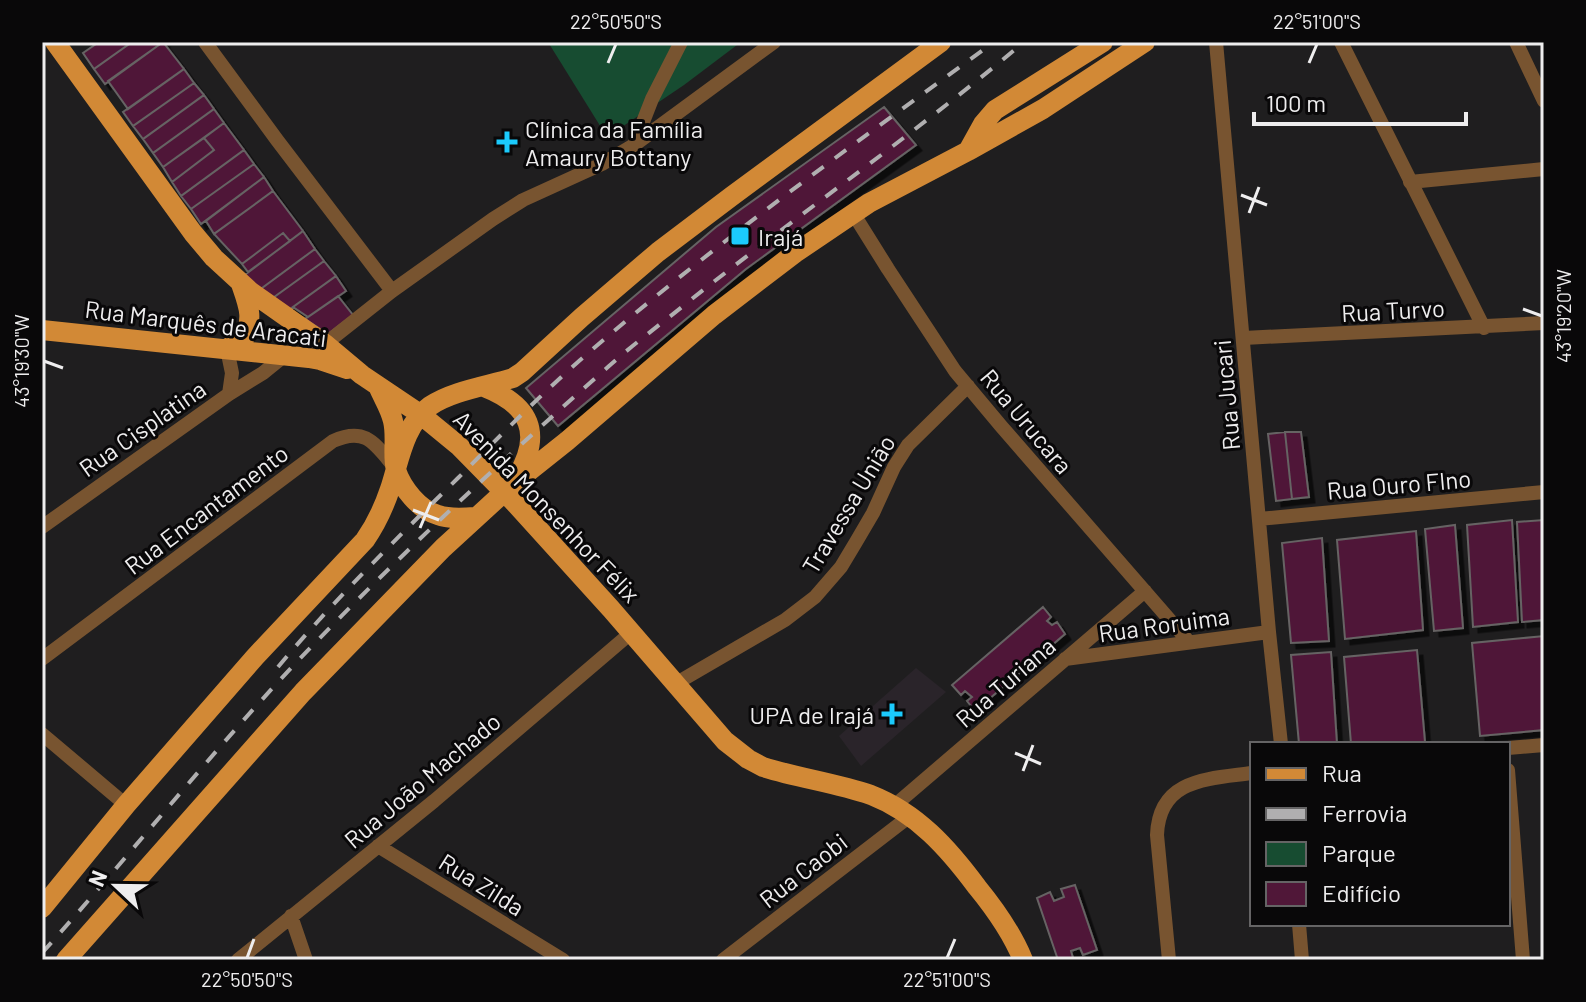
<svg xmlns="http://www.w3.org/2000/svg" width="1586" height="1002" font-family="Barlow,sans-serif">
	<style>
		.built { fill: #2a242a }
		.green { fill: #174c31 }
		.building { fill: #501738; stroke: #666364; stroke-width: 2; filter: url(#shadow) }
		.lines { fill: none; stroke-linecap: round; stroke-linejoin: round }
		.minor { stroke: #785430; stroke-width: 14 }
		.primary { stroke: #d28936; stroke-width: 20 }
		.rail { stroke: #b0afb0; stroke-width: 4; stroke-dasharray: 14 14; stroke-linecap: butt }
		.ticks { fill: none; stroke: #eeedee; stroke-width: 3 }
		.poi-dot { fill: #1bcafc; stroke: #090809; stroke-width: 3 }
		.labels { text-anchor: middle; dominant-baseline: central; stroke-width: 6; stroke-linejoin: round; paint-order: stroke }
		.poi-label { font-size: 24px; fill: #eeedee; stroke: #090809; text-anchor: start }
		.street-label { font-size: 24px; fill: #eeedee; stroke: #090809 }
		.neatline { fill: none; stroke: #eeedee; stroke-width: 3 }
		.ticks-label { font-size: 20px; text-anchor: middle; fill: #eeedee }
	</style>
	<defs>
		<filter id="shadow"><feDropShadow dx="5.5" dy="5.5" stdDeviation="0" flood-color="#0009"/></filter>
	</defs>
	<rect width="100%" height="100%" fill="#1f1e1f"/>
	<path class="built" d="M916 668 946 692 861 766 839 736Z"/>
	<path class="green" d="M548 42H741L684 85 607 137Z"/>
	<path class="building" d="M99 42H132L94 69 83 53Z
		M132 42H163L105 84 94 69Z
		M163 42 184 69 128 109 108 81Z
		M184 69 194 83 133 126 123 112Z
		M194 83 204 95 143 139 133 126Z
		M204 95 214 109 153 153 143 139Z
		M884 107 916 145 746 269 558 426 526 388 716 227Z
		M214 109 224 123 163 167 153 153Z
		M224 123 244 150 181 196 172 182 214 150 204 138Z
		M204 138 214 150 172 182 163 167Z
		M244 150 254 164 191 209 181 196Z
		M254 164 264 177 201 224 191 209Z
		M264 177 273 191 214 234 206 221Z
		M273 191 303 231 290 241 283 233 242 264 214 234Z
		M303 231 315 249 258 291 242 277Z
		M283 233 290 241 248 272 242 264Z
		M315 249 324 261 270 300 258 291Z
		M324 261 336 276 286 312 270 300Z
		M336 276 346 291 308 317 293 307Z
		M338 296 353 315 328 334 305 319Z
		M1285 432 1292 499 1276 501 1268 434Z
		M1285 432H1301L1309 497 1292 499Z
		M1512 520 1518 622 1473 627 1467 525Z
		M1544 520V620L1522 622 1517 522Z
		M1455 525 1463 628 1434 631 1425 529Z
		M1416 531 1423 630 1345 639 1337 540Z
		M1322 538 1329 641 1291 643 1282 543Z
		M1043 607 1051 617 1047 621 1052 625 1057 622 1065 634 975 711 967 701 972 697 965 691 961 695 952 685Z
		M1544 636V730L1480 736 1472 643Z
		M1417 650 1425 742 1351 744 1344 657Z
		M1331 652 1337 744H1299L1291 655Z
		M1075 885 1097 950 1083 955 1080 948 1071 951 1073 958 1058 960 1037 898 1050 892 1054 901 1064 897 1061 889Z"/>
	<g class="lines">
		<path class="minor" d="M205 42 277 140 392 291
			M1216 42 1269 632 1281 744
			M1341 42 1484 328
			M1516 42 1544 101
			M634 145 652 99 681 42
			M1410 182 1544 169
			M853 213 888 269 955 371 1001 426 1189 642
			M1244 338 1544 323
			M325 344 392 291 493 219 523 200 602 164 634 145 774 42
			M227 349 232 373 229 394
			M1259 519 1544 492
			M42 527 229 394 263 373 284 356
			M42 659 333 441C366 426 375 444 396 469
			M1065 659 1269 632
			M675 684 785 620 815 597 841 567 856 542 873 513 894 467 908 445 968 386
			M42 734 126 805
			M1508 748 1544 745
			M1508 770 1523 960
			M894 806 1145 591
			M378 846 563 960
			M291 916 306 960
			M1299 924 1302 960
			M238 960 434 801 632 632
			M723 960 910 816
			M1169 960 1157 835C1159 778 1209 779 1252 773"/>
		<path class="primary" d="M55 42 193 233 214 258 251 292 325 344 362 375 420 414 459 446 513 501 611 609 725 741 748 759 763 767C798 778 836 783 871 795 917 813 948 848 977 887 995 909 1012 933 1023 960
			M968 151 983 124 995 110 1103 42
			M42 330 309 358 320 360 347 369
			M227 349 235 343 243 341C254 318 249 307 241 284
			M378 386C383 398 390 408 393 421 397 437 392 455 396 470 402 488 419 510 438 515 449 519 463 518 475 517
			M484 387C530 405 543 433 517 477
			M42 908 126 805 255 657 365 540C376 524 384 507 390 489 399 462 404 424 430 406 452 391 487 386 513 378L522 372 582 317 658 252 732 196 941 42
			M66 960 303 692 443 548 513 484 567 441 714 315 795 253 869 203 968 151 1043 109 1145 42"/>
		<path class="rail" d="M278 667C334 600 396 539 458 478 502 434 546 389 594 348 721 239 858 141 994 42
			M42 953C134 851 219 742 314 644 408 547 508 455 609 366 636 342 665 321 693 298 802 212 917 132 1024 42"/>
	</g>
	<path class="ticks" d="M608 63 616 44M1309 63 1317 44M1241 195 1267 205M1249 213 1259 187M1523 309 1542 316M44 361 63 368M413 510 439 520M420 528 431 502M1015 753 1041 764M1023 771 1033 745M247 958 254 939M947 958 955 939"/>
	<g class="poi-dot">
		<path d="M503 130h8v8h8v8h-8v8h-8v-8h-8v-8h8z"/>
		<rect x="730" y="226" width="20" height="20" rx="4"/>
		<path d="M888 702h8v8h8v8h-8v8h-8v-8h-8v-8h8z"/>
	</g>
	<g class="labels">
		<g class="poi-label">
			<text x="525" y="128">Clínica da Família<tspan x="525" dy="28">Amaury Bottany</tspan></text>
			<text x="758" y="236">Irajá</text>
			<text x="874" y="714" text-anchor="end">UPA de Irajá</text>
		</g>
		<g class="street-label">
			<text transform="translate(1393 310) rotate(-3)">Rua Turvo</text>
			<text transform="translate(206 323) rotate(7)">Rua Marquês de Aracati</text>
			<text transform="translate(1226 395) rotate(-95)">Rua Jucari</text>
			<text transform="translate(1027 421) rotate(50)">Rua Urucara</text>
			<text transform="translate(142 428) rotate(-35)">Rua Cisplatina</text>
			<text transform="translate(1399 484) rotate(-5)">Rua Ouro FIno</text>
			<text transform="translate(848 504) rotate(-59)">Travessa União</text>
			<text transform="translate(547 506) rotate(46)">Avenida Monsenhor Félix</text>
			<text transform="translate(206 509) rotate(-37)">Rua Encantamento</text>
			<text transform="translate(1164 624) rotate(-8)">Rua Roruima</text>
			<text transform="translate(1005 682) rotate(-41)">Rua Turiana</text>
			<text transform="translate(422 780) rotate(-40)">Rua João Machado</text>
			<text transform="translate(803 870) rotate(-38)">Rua Caobi</text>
			<text transform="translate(482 884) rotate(32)">Rua Zilda</text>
		</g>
	</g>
	<rect width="1586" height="1002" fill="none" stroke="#090809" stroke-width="88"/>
	<rect x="1250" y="742" width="260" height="184" fill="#090809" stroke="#656465" stroke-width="2"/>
	<rect x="1266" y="768" width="40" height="12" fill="#d28936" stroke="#656465" stroke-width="2"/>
	<text x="1322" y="782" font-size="24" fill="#eeedee">Rua</text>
	<rect x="1266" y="808" width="40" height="12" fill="#b0afb0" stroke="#656465" stroke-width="2"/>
	<text x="1322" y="822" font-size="24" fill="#eeedee">Ferrovia</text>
	<rect x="1266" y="842" width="40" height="24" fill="#174c31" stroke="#656465" stroke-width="2"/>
	<text x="1322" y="862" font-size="24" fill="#eeedee">Parque</text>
	<rect x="1266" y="882" width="40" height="24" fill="#501738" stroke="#656465" stroke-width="2"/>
	<text x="1322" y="902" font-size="24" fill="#eeedee">Edifício</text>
	<g transform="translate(116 886) rotate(292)" stroke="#090809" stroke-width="6" paint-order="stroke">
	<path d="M0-6L14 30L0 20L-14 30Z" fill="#eeedee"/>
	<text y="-12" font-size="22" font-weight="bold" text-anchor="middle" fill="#eeedee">N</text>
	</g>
	<path d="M1254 112v12h212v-12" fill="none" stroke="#eeedee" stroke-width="4"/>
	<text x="1266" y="112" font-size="24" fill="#eeedee" stroke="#090809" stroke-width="6" paint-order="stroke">100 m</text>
	<rect x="44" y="44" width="1498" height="914" class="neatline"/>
	<g class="ticks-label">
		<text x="616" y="29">22°50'50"S</text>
		<text x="1317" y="29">22°51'00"S</text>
		<text transform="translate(1564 316) rotate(-90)" y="7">43°19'20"W</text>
		<text transform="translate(22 361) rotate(-90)" y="7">43°19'30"W</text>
		<text x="247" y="987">22°50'50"S</text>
		<text x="947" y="987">22°51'00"S</text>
	</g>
</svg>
